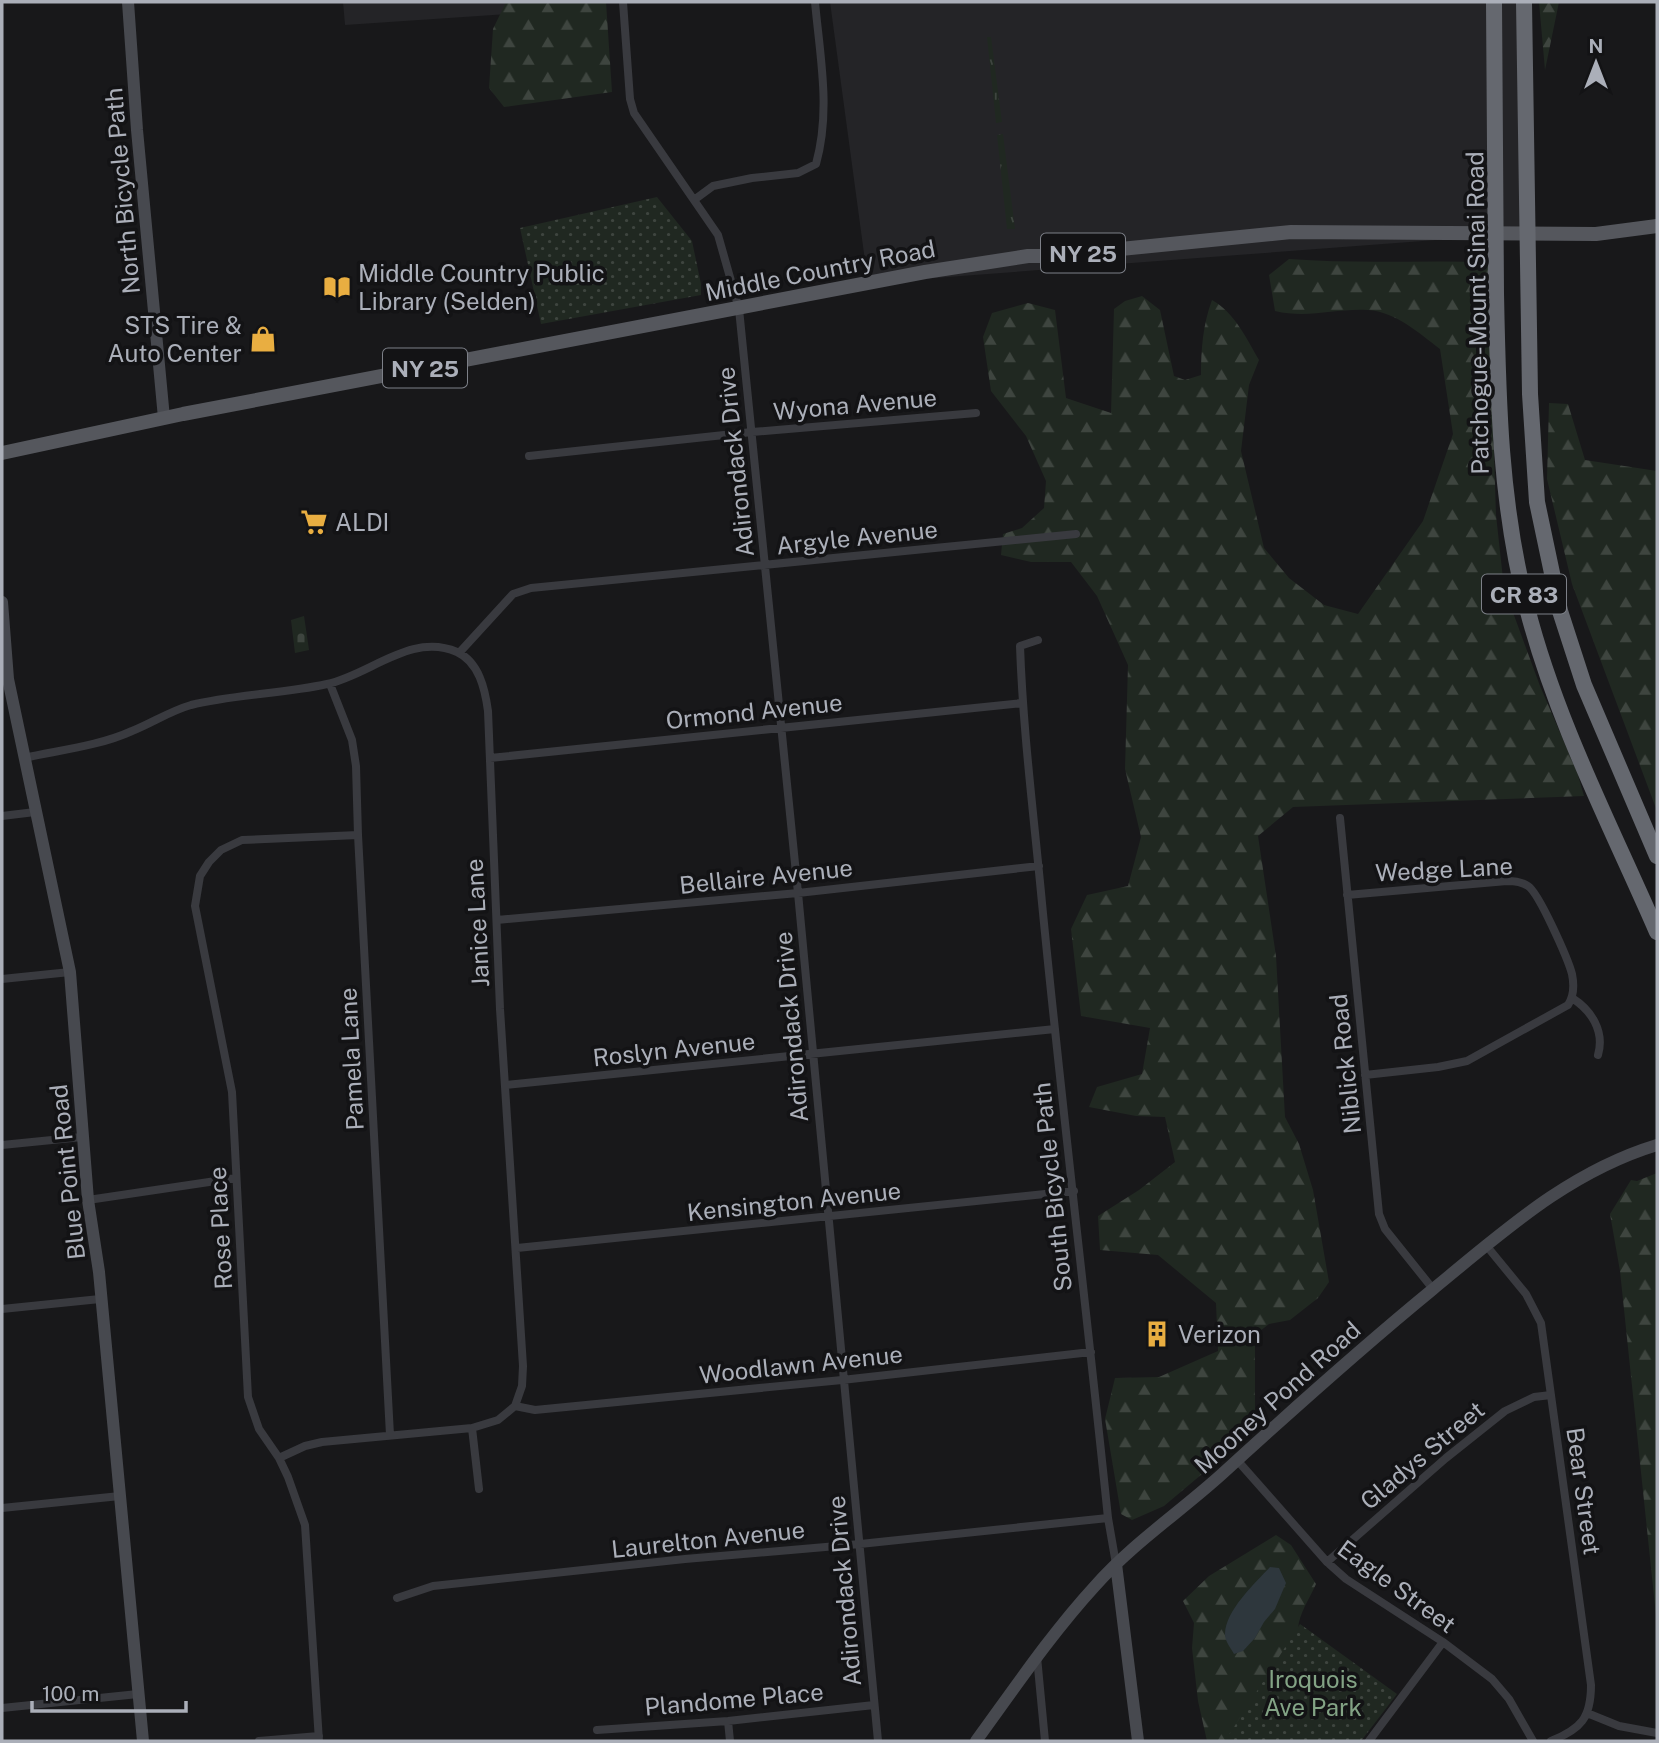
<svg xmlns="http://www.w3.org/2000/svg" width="1659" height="1743" font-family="'Public Sans',sans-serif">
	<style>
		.built { fill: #242427 }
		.grass { fill: url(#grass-tufts) }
		.forest { fill: url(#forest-firs) }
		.cemetery { fill: url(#cemetery-stones) }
		.park { fill: url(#park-dots) }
		.water { fill: #2e373d }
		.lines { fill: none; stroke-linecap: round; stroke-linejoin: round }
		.street { stroke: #393a3f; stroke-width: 8 }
		.secondary { stroke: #47494f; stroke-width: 12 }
		.primary { stroke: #55575d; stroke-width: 14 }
		.highway { stroke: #65686f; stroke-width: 16 }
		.labels { text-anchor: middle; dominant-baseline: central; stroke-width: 7; stroke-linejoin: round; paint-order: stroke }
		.shield { fill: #131315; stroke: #7d8088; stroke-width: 2 }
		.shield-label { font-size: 23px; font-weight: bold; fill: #abafb9 }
		.street-label { font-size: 24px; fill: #abafb9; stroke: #131315 }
		.poi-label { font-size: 24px; fill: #abafb9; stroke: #131315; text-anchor: start }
		.park-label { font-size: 24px; fill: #83a385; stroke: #131315 }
	</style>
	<defs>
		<pattern id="grass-tufts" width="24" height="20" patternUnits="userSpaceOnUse" patternTransform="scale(1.75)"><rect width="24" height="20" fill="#202821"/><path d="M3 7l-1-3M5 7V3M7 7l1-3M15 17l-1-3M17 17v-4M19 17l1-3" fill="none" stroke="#3e453f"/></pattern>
		<pattern id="forest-firs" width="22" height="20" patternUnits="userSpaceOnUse" patternTransform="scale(1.75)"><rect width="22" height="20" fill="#202821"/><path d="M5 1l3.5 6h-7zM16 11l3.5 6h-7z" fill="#3e453f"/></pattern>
		<pattern id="cemetery-stones" width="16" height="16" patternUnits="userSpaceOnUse" patternTransform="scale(1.75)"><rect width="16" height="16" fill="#202821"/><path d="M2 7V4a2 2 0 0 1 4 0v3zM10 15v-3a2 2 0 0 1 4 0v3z" fill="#3e453f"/></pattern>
		<pattern id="park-dots" width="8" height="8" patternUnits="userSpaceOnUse" patternTransform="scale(1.75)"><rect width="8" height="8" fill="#202821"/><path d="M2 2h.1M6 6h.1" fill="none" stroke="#3e453f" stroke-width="1.8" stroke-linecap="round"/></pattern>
	</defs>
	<rect width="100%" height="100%" fill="#18181a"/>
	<path class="built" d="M343 2H506L508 14 345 25Z
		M830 2H1525L1528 233 868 283Z"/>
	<path class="grass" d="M987 37H991L1002 122 996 123Z
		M1003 134 1015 229H1007L997 135Z"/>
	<path class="forest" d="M506 2H606L612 92 504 107 489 88 493 29Z
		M1539 2H1559L1545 70Z
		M1289 259C1355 264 1422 260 1488 262L1496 515 1504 588 1540 686 1577 772 1584 796 1293 807 1258 836 1276 956 1285 1117 1299 1144 1313 1190 1329 1282 1318 1298 1290 1320 1269 1324 1255 1335V1422L1227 1453 1164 1506 1132 1520 1121 1514 1105 1419 1115 1378 1159 1377 1218 1351 1216 1303 1158 1255 1100 1250 1098 1216 1139 1190 1175 1162 1165 1117 1136 1116 1089 1107 1097 1087 1142 1074 1150 1028 1081 1016 1071 929 1087 895 1128 886 1141 837 1125 769 1128 665 1097 596 1071 562H1031L1001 555 1003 534 1022 528 1044 508 1046 481 1026 436 991 391 983 337 992 313 1028 303 1055 310 1066 398 1111 413 1114 309 1125 301 1142 296 1160 310 1174 376 1185 380 1201 375C1201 349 1203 324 1212 300 1234 312 1247 339 1259 360L1249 385 1241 451 1264 548 1289 578 1324 605 1358 614 1423 521 1453 434 1440 349C1419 333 1396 312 1368 310 1335 308 1309 319 1275 311L1269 275Z
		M1549 403 1568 404 1585 460 1657 471V811L1572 584 1547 479Z
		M1657 1173V1625L1620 1271 1610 1214 1631 1180 1637 1181Z
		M1276 1535 1291 1545 1316 1584C1310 1598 1299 1613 1298 1629L1243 1741H1207L1198 1701 1192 1648 1194 1623 1183 1601 1209 1576Z"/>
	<path class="cemetery" d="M304 616 309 650 295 653 291 620Z"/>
	<path class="park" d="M657 197 692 241 701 284V295L541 324 520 228Z
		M1300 1624 1397 1694 1361 1741H1225Z"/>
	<path class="water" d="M1270 1567 1279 1568 1286 1583 1275 1609 1264 1622 1255 1638 1243 1651 1234 1654C1231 1648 1225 1642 1225 1634 1225 1611 1255 1583 1270 1567Z"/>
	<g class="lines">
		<path class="street" d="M623 2 630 99 634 113 718 235 739 309 798 893 878 1741
			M694 200 713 186 752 178 798 173 816 164C831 110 820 57 815 2
			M529 456 752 432 976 413
			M1038 640 1020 646C1023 732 1034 817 1042 903 1062 1108 1087 1313 1108 1518L1116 1564
			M459 653 513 594 531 588 1076 534
			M330 684 352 740 356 766 358 835 390 1435
			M24 758C60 750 99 746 132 731 152 723 170 711 191 705 234 694 283 694 327 684 370 675 411 632 457 652 479 662 485 689 488 711L500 1009 523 1366 522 1386 515 1406 498 1420 472 1428 322 1442 305 1446 279 1458
			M490 758 1022 703
			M2 816 35 812
			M1340 818 1379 1214 1385 1229 1433 1289
			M1347 895 1507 881C1515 881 1522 882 1528 886 1539 893 1568 959 1572 974 1574 984 1574 996 1568 1005L1467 1061 1438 1067 1365 1075
			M497 920 798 893 1039 866
			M2 979 70 972
			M1572 998C1591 1010 1605 1031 1598 1055
			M506 1085 1055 1029
			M2 1145 82 1137
			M88 1200 236 1178
			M1485 1244 1526 1294 1541 1323 1591 1685C1591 1718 1581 1729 1551 1741
			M517 1248 1074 1191
			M2 1309 100 1299
			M515 1406 535 1410 842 1380 1091 1352
			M472 1428 479 1489
			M1237 1460 1327 1562 1346 1579 1443 1642 1492 1679 1509 1699 1533 1741
			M2 1508 120 1496
			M1327 1562 1446 1458 1505 1411 1534 1397 1551 1395
			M397 1598 433 1586 685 1559 860 1544 1108 1518
			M1037 1657 1045 1741
			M2 1708 138 1694
			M1587 1713 1619 1726 1657 1733
			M728 1721 730 1741
			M597 1730 728 1721 874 1705
			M259 1741 319 1736
			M319 1741 305 1525 288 1477 279 1458 259 1429 248 1397 232 1092 195 906 200 876 209 862 221 850 242 840 358 835
			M1369 1741 1443 1642"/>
		<path class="secondary" d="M128 2 137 130 164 418
			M2 602 8 679 70 972 88 1200 99 1272 143 1741
			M1116 1564 1138 1741
			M976 1741C1014 1689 1051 1634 1095 1586 1132 1544 1180 1512 1222 1474 1291 1411 1360 1349 1432 1290 1503 1232 1568 1172 1657 1145"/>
		<path class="primary" d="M2 453 183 414 925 272 1028 256H1051L1291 232 1596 234 1657 226"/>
		<path class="highway" d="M1494 2C1495 99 1495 196 1496 293 1498 400 1500 504 1527 608 1556 721 1611 826 1657 932
			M1524 2 1530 394 1537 502 1560 611 1584 685 1657 856"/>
	</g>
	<defs>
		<g id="library-bare" transform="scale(2.1)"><path d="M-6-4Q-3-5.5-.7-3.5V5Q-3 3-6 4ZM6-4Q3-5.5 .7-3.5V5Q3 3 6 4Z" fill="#e9ae41" stroke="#131315" stroke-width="2.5" paint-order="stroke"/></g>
		<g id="shop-bare" transform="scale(2.1)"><path d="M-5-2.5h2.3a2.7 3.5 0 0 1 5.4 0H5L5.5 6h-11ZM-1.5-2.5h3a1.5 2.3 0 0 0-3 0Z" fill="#e9ae41" stroke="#131315" stroke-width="2.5" paint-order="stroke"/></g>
		<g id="supermarket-bare" transform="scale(2.1)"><path d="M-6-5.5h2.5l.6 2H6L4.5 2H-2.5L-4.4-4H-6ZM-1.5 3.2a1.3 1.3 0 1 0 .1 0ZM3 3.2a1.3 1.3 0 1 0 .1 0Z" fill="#e9ae41" stroke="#131315" stroke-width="2.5" paint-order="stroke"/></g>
		<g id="building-bare" transform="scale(2.1)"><path d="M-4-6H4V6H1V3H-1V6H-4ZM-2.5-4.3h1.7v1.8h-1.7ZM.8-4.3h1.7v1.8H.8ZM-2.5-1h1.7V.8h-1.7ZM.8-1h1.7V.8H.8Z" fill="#e9ae41" stroke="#131315" stroke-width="2.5" paint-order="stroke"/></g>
	</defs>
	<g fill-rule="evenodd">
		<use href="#library-bare" x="337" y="287"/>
		<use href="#shop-bare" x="263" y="339"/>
		<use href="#supermarket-bare" x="314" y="522"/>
		<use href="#building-bare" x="1157" y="1334"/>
	</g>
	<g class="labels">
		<g class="shield">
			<rect x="1041" y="233.5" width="84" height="39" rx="5"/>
			<rect x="383" y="348.5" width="84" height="39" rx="5"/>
			<rect x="1482" y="574.5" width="84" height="39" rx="5"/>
		</g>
		<g class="shield-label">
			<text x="1083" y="253">NY 25</text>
			<text x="425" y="368">NY 25</text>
			<text x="1524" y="594">CR 83</text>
		</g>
		<g class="street-label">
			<text transform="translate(122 191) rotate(-95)">North Bicycle Path</text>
			<text transform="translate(820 270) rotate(-11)">Middle Country Road</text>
			<text transform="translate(1477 313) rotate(-91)">Patchogue-Mount Sinai Road</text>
			<text transform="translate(855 404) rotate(-5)">Wyona Avenue</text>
			<text transform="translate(735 462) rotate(-96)">Adirondack Drive</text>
			<text transform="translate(857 537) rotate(-6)">Argyle Avenue</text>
			<text transform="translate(754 711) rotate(-6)">Ormond Avenue</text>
			<text transform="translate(1444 869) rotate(-3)">Wedge Lane</text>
			<text transform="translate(766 876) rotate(-6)">Bellaire Avenue</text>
			<text transform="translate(477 923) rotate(-93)">Janice Lane</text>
			<text transform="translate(791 1027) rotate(-95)">Adirondack Drive</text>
			<text transform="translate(674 1049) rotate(-6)">Roslyn Avenue</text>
			<text transform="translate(351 1059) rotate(-93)">Pamela Lane</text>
			<text transform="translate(1345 1064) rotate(-96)">Niblick Road</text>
			<text transform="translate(67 1172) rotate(-96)">Blue Point Road</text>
			<text transform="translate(1052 1187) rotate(-96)">South Bicycle Path</text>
			<text transform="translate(794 1201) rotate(-6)">Kensington Avenue</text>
			<text transform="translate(220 1228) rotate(-93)">Rose Place</text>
			<text transform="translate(801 1364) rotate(-6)">Woodlawn Avenue</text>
			<text transform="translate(1277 1397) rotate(-42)">Mooney Pond Road</text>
			<text transform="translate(1422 1455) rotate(-40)">Gladys Street</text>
			<text transform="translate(1584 1491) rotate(82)">Bear Street</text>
			<text transform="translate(708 1539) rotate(-6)">Laurelton Avenue</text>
			<text transform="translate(1397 1586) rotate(36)">Eagle Street</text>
			<text transform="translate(844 1591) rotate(-95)">Adirondack Drive</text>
			<text transform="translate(734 1699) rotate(-5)">Plandome Place</text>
		</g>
		<g class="poi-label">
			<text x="358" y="273">Middle Country Public<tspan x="358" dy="28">Library (Selden)</tspan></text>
			<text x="242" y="325" text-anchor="end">STS Tire &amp;<tspan x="242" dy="28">Auto Center</tspan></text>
			<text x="335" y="522">ALDI</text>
			<text x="1178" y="1334">Verizon</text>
		</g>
		<g class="park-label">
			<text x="1313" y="1679">Iroquois<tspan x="1313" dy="28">Ave Park</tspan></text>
		</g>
	</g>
	<rect width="1659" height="1743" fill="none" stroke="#abafb9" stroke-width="7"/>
	<g transform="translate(1596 63)" stroke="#131315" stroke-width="5" paint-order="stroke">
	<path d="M0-5L12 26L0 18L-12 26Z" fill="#abafb9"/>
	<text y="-10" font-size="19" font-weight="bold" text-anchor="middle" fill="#abafb9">N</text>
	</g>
	<path d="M32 1701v10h154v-10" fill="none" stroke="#abafb9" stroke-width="3.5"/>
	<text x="42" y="1701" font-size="21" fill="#abafb9" stroke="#131315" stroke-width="5" paint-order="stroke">100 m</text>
</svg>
